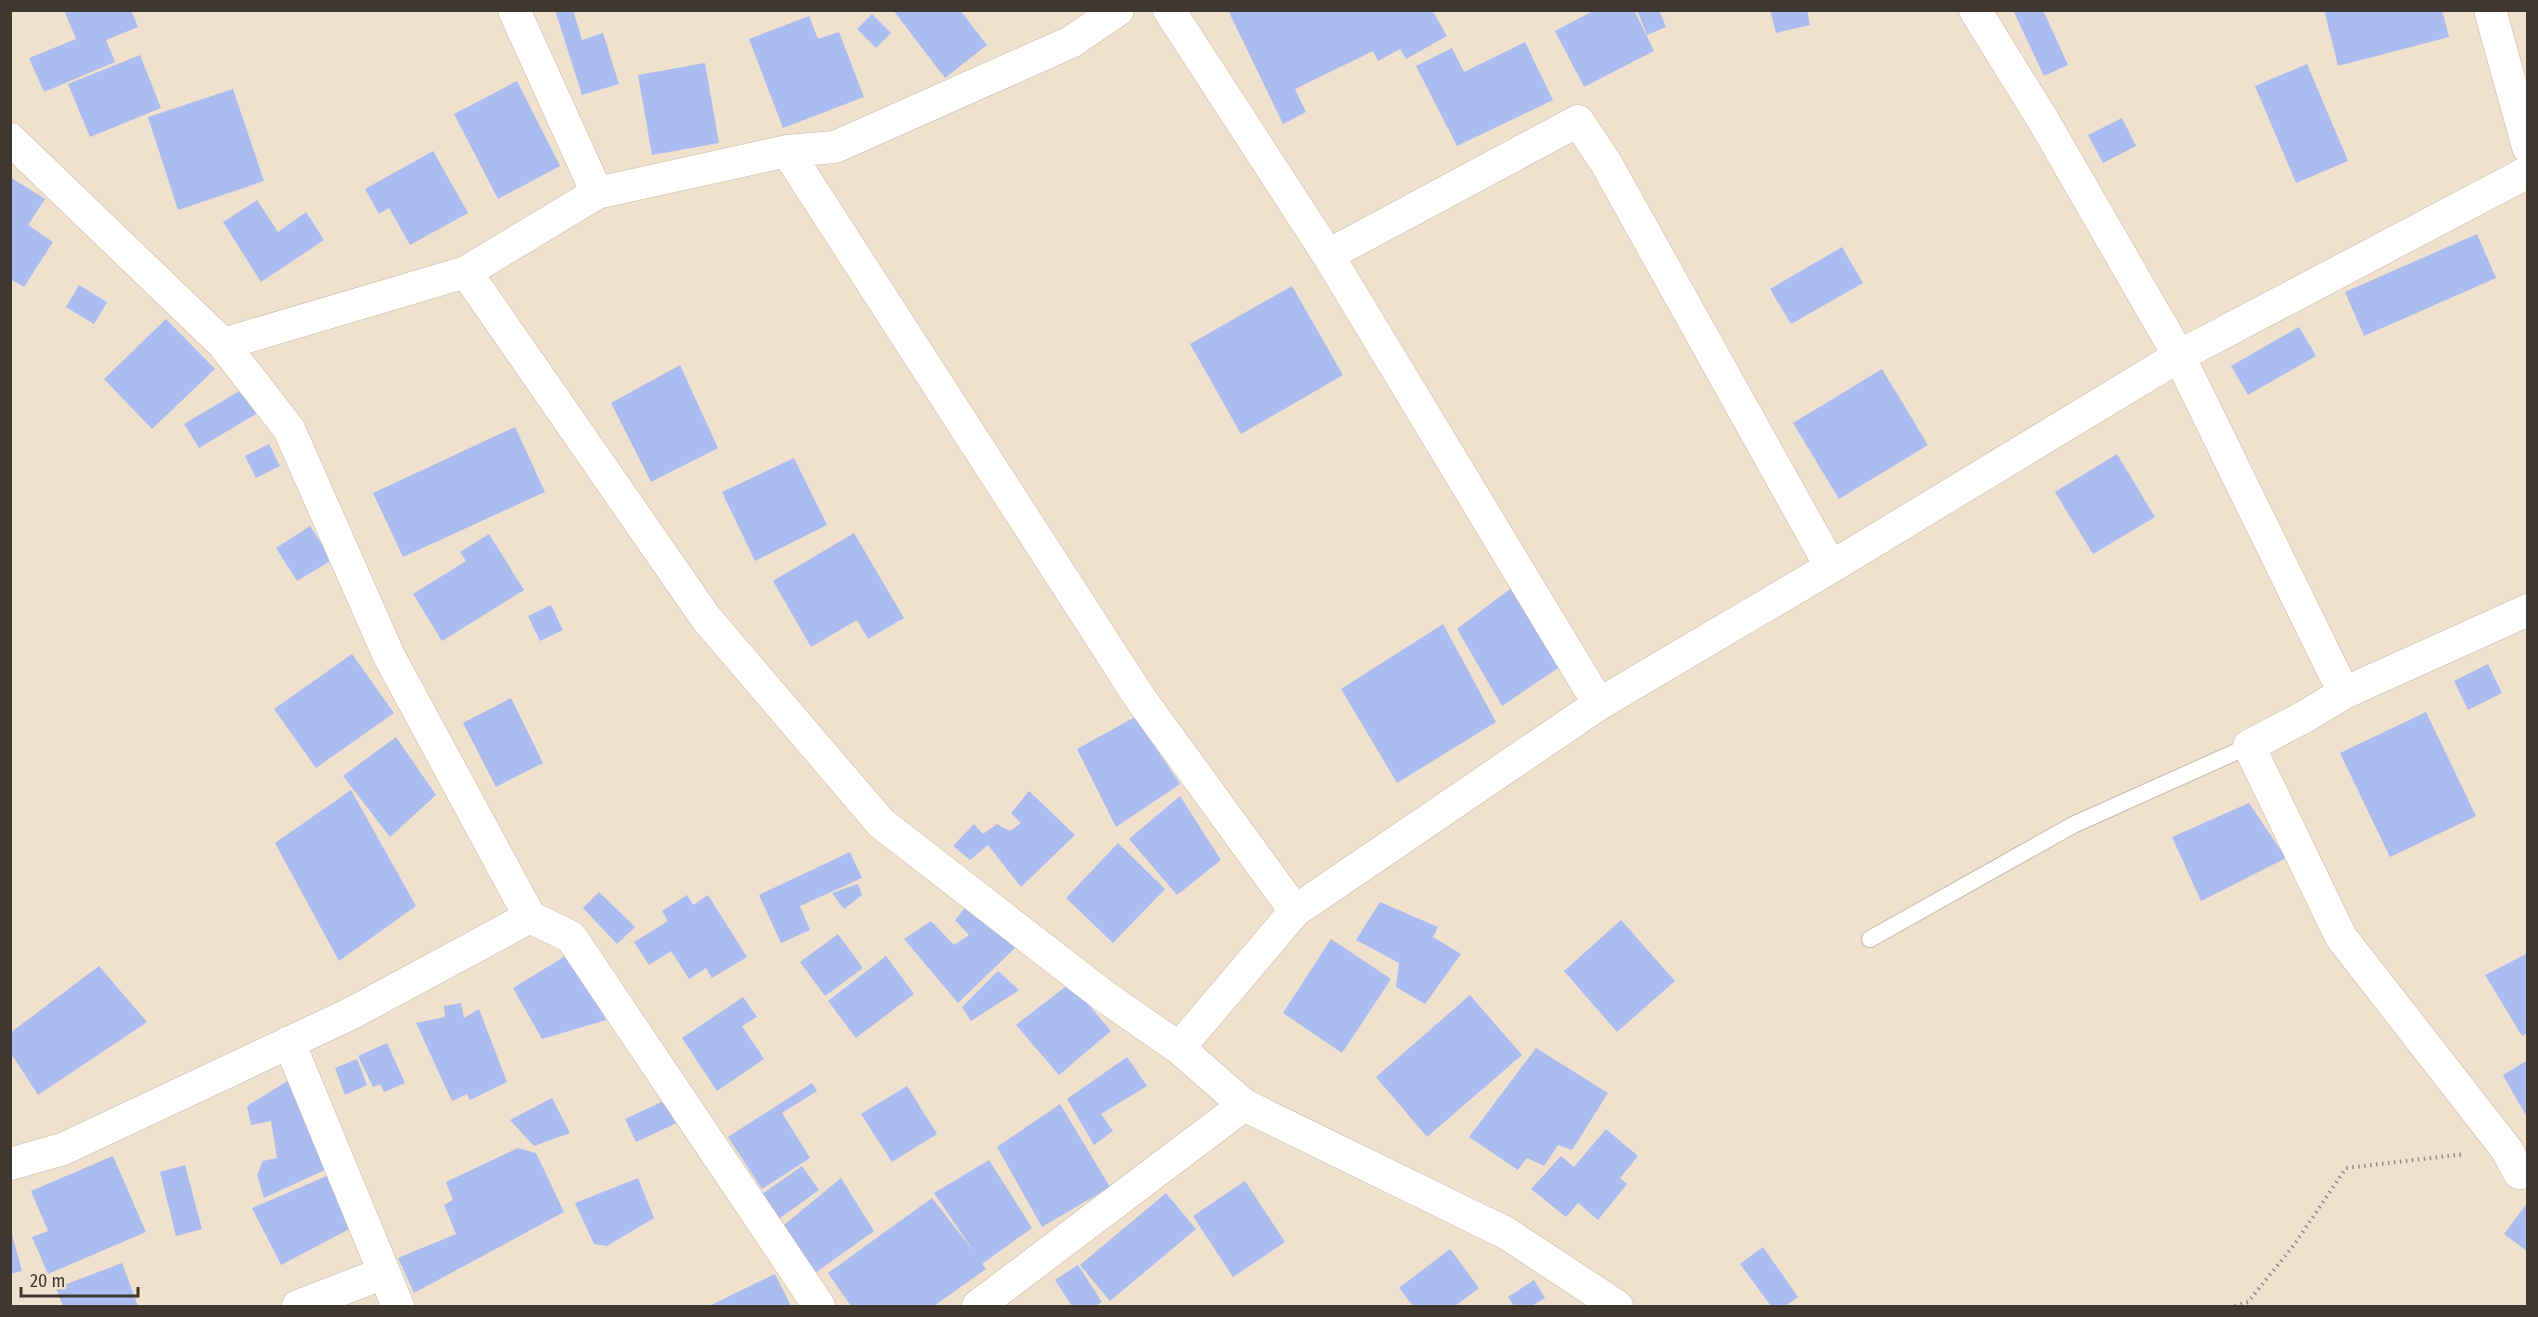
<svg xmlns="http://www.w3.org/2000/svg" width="2538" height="1317" font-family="'Fira Sans Condensed',sans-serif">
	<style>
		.building { fill: #abbcf0 }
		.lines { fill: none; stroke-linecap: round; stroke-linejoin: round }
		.lane-casing { stroke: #c8b9a7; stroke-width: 18 }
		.street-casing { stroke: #c8b9a7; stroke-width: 33 }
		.path { stroke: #958a7e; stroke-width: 4; stroke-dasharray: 1.5 4.5; stroke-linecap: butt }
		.lane { stroke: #fff; stroke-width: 16 }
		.street { stroke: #fff; stroke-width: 32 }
	</style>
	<rect width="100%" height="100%" fill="#f0e0ce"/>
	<path class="building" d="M64 10H131L138 27 106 40 115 62 44 92 29 58 76 39Z
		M555 10H573L582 40 603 33 619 84 582 95Z
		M893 10H960L987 45 945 78Z
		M1228 10H1432L1447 36 1406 59 1400 49 1378 61 1373 51 1295 89 1306 112 1283 124Z
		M1595 10H1634L1654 51 1584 87 1555 31Z
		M1637 10H1659L1666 27 1647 35Z
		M1770 10H1807L1810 25 1776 33Z
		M2013 10H2043L2068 65 2044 76Z
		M2324 10H2442L2449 37 2338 66Z
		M872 14 891 33 876 48 857 29Z
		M809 16 818 39 839 32 864 97 783 128 749 39Z
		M1525 42 1553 100 1457 146 1416 66 1452 48 1464 72Z
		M140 55 161 108 90 137 68 84Z
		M705 63 719 143 652 155 638 75Z
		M2307 64 2348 161 2296 183 2255 86Z
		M517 81 560 166 498 199 454 114Z
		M233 89 264 181 178 210 148 117Z
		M2122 118 2136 146 2103 163 2088 135Z
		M433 151 468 213 410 245 389 208 379 214 365 189Z
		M10 177 45 199 28 225 53 242 24 287 10 279Z
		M257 200 278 232 306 212 324 240 261 282 223 222Z
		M2477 234 2496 278 2364 336 2345 292Z
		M1842 247 1863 283 1791 324 1770 289Z
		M79 285 107 302 94 324 66 307Z
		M1292 286 1343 375 1241 434 1190 344Z
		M166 319 215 369 152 429 104 379Z
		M2299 327 2316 356 2248 395 2231 366Z
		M680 365 718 448 651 482 611 403Z
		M1882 369 1928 445 1839 499 1793 423Z
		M241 390 256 414 199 448 184 424Z
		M515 427 545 492 403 557 373 493Z
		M269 444 280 466 256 478 245 456Z
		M2117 454 2155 517 2093 554 2055 492Z
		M794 458 827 525 755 561 722 492Z
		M310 526 332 560 297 581 276 548Z
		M854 533 904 618 868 639 857 620 811 647 773 581Z
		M489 534 524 590 442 641 413 594 466 561 460 552Z
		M1514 586 1561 666 1502 706 1457 629Z
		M551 605 563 630 540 641 528 616Z
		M1443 624 1496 722 1397 783 1341 689Z
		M352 654 394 713 316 768 274 709Z
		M2488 664 2502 693 2468 710 2454 681Z
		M511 698 543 763 496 787 463 723Z
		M2426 712 2476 816 2390 857 2340 753Z
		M1135 717 1180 784 1116 827 1077 749Z
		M396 737 436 795 390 837 343 776Z
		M351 790 416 906 339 961 275 843Z
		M1029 791 1075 835 1021 887 988 845 970 860 953 846 974 824 983 834 997 824 1010 831 1021 823 1011 813Z
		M1180 796 1221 860 1177 895 1129 839Z
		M2249 803 2286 858 2201 901 2172 837Z
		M1118 843 1165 889 1113 943 1066 898Z
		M850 852 862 878 800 906 810 930 781 943 759 895Z
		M858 884 862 895 844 909 832 893Z
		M599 892 635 927 617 944 583 908Z
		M687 895 693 905 708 895 747 957 712 978 706 968 689 979 671 951 649 965 634 942 668 921 662 911Z
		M1380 902 1438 927 1433 937 1461 954 1425 1004 1396 987 1399 963 1356 940Z
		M968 904 1018 945 958 1003 904 939 931 921 954 945 969 935 955 920Z
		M1621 920 1675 981 1617 1032 1564 971Z
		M838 934 863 968 825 996 800 962Z
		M1331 939 1391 979 1342 1053 1283 1013Z
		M572 952 606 1020 542 1039 513 988Z
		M2528 953V1033L2522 1036 2485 975Z
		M886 956 914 994 856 1038 828 1001Z
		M99 966 147 1022 38 1095 10 1052V1033Z
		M998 971 1019 990 971 1021 962 1007Z
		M1070 983 1111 1031 1059 1075 1016 1025Z
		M1470 995 1522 1055 1427 1137 1376 1077Z
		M743 997 757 1017 742 1026 764 1059 717 1091 682 1038Z
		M461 1003 464 1018 479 1009 507 1082 470 1100 467 1094 452 1101 416 1023 445 1017 444 1006Z
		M387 1043 405 1083 384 1092 380 1084 373 1087 358 1056Z
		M1536 1048 1608 1093 1572 1150 1558 1145 1544 1166 1527 1158 1518 1170 1469 1137Z
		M1127 1057 1147 1086 1101 1114 1113 1131 1094 1145 1067 1099Z
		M357 1059 367 1085 345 1095 335 1068Z
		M2528 1060V1119L2503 1075Z
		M294 1077 329 1168 264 1198 257 1175 263 1161 277 1158 271 1121 251 1125 247 1106Z
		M812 1083 817 1091 782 1113 810 1158 762 1189 728 1137Z
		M907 1086 937 1134 892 1162 861 1114Z
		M672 1097 683 1120 636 1142 625 1119Z
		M552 1098 570 1133 534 1146 510 1120Z
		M1060 1104 1110 1187 1042 1227 997 1147Z
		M1606 1129 1638 1156 1620 1178 1627 1184 1598 1220 1578 1203 1566 1217 1531 1189 1561 1156 1574 1167Z
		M518 1148 536 1153 564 1212 414 1293 398 1258 456 1234 444 1205 453 1200 446 1182Z
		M113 1156 146 1232 48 1274 32 1237 48 1231 31 1191Z
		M989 1160 1032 1228 982 1264 986 1269 934 1306H851L828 1273 932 1198 975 1253 934 1193Z
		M185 1165 202 1229 176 1236 160 1172Z
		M802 1166 819 1190 776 1221 759 1196Z
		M329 1175 355 1226 281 1265 252 1208Z
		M638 1178 654 1218 607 1246 594 1244 575 1203Z
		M841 1178 874 1231 815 1273 784 1225Z
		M1245 1181 1285 1242 1233 1277 1193 1216Z
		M1166 1193 1196 1229 1110 1301 1080 1265Z
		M2528 1202V1252L2504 1234Z
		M10 1227 22 1271 10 1274Z
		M1763 1247 1798 1297 1785 1306H1771L1740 1264Z
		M1450 1249 1479 1288 1455 1306H1413L1399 1288Z
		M122 1263 138 1306H63L56 1288Z
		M1078 1265 1102 1302 1095 1306H1072L1055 1280Z
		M775 1274 791 1306H709Z
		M1534 1280 1545 1298 1532 1306H1514L1508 1297Z"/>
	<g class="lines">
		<g class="lane-casing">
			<path id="lane" d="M1870 939 2073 825 2249 746"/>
		</g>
		<g class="street-casing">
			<path id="street" d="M514 10 597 193
				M1169 10 1328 255 1599 704
				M1975 10 2043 120 2179 356 2344 693
				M2490 10 2528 147
				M10 139 223 344 289 429 389 656 530 917 571 937 819 1306
				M787 151 1140 698 1295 911
				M1328 255 1578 121 1606 163 1831 567
				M466 272 706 618 881 823 1104 996 1179 1048 1244 1105 1506 1233 1617 1306
				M223 344 466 272 597 193 787 151 835 147 1071 42 1118 10
				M2528 610 2344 693 2304 717 2249 746 2341 937 2507 1150 2519 1173 2528 1172
				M289 1042 398 1306
				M1179 1048 1295 911 1599 704 1831 567 2179 356 2528 172
				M10 1164 63 1149 350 1014 530 917
				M298 1306 384 1273
				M978 1306 1244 1105"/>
		</g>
		<path class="path" d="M2235 1306 2248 1302 2294 1245 2346 1168 2465 1154"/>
		<use href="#lane" class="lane"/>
		<use href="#street" class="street"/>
	</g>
	<rect width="2538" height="1317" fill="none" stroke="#3e3831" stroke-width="24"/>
	<path d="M21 1287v9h117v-9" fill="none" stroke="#3e3831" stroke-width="3"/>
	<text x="30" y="1287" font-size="18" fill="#3e3831" stroke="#f0e0ce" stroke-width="4.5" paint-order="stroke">20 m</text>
</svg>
